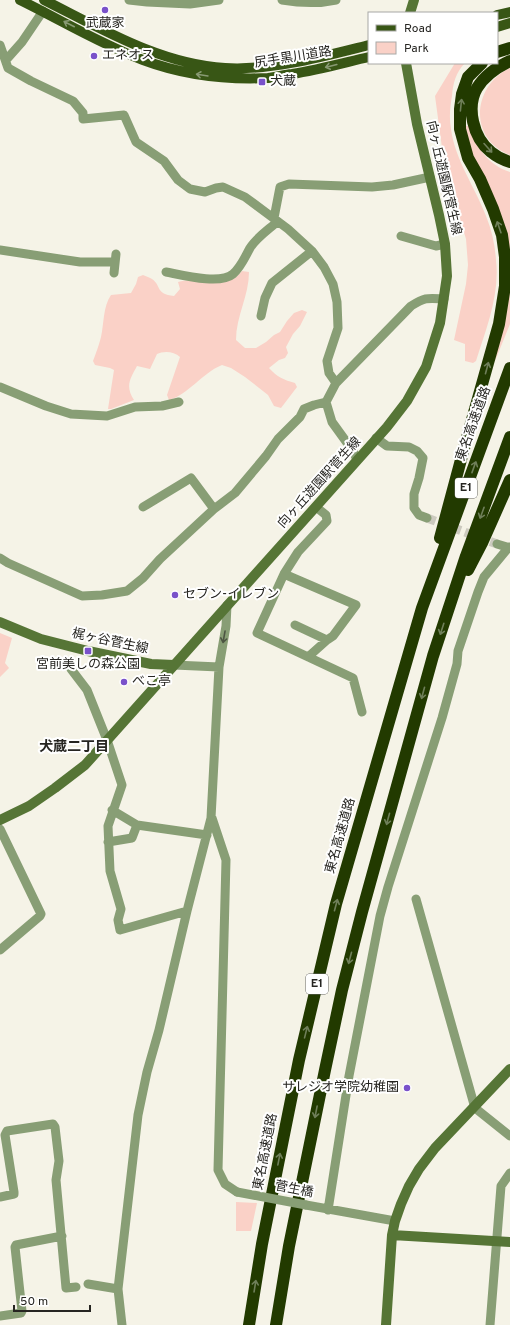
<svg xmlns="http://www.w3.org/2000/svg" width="510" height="1325" font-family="Overpass,'Noto Sans JP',sans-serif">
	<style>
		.green { fill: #fad1c7 }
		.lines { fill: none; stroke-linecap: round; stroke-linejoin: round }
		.street-tunnel { stroke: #cccabf; stroke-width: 9; stroke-dasharray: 9 4.5; stroke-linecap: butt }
		.street { stroke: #889e75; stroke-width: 9 }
		.secondary { stroke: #567536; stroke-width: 10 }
		.primary { stroke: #385615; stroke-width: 10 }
		.highway { stroke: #223a00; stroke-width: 12 }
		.street-bridge { stroke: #889e75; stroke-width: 9 }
		.oneway { stroke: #889a73 }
		.oneway2 { stroke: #6f7f59 }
		.oneway3 { stroke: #4d5543 }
		.poi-dot { fill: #7951ca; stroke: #fff; stroke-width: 1.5 }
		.labels { text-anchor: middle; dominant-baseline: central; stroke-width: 4; stroke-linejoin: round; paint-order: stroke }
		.shield { fill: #fff; stroke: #676664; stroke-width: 1 }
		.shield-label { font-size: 12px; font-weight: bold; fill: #262521 }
		.poi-label { font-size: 13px; fill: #262521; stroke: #fff; text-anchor: start }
		.street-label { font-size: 13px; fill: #262521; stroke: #fff }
		.neighbourhood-label { font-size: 14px; font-weight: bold; fill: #262521; stroke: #fff }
	</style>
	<rect width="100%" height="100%" fill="#f5f3e7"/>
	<path class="green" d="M455 63H465C456 72 453 83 452 96 450 107 449 118 451 129 455 160 475 187 486 216 492 231 495 245 496 260 500 295 486 329 476 361L473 363 465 361V344L454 340 466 284 468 265 466 239 445 170 435 96Z
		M510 68V155C468 139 472 86 510 68Z
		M465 126H469C476 147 488 165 510 172V324L495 361 509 269 472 156Z
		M242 271 249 272C249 296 236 316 236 340L245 348H256L266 342 274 335 280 332 287 321 294 313 302 310 307 312 300 326 293 334 286 347 288 353 285 358 279 360 269 368C277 377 284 380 295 383L297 387 281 408 274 406 268 395 245 377 231 368 222 365C202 373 188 395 169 400L167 395 180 357C174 351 163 351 157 354L150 369 137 366C130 379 125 386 134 400L111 409H108L114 370 110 368 95 365 93 361C96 353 99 345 101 337 104 324 103 306 111 295L131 293 136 284 138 277 143 275C146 276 150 278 152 279 162 286 155 294 174 296L180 289 178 282C194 277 222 286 235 278 238 276 240 273 242 271Z
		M0 633 12 638 5 663 9 668 0 677Z
		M236 1202 257 1203 251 1231H236Z"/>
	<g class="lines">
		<path class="street-tunnel" d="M427 518 497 544"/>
		<path class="street" d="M129 0 147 2 190 4 219 0
			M282 0C300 3 318 4 336 0
			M0 45 8 68 31 81 73 101 83 113V119L124 115 136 142 164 161 178 180 190 189 205 192 216 188 223 187 245 197 288 229 312 251 324 267 333 284 337 302 338 328 327 361 329 373 336 383
			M6 60 22 42 43 11
			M274 218 280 187 289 184 372 187 393 185 430 177
			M401 236 436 246 445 244
			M0 250 80 262H115
			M166 272C182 275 220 285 233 274 241 267 245 257 250 248 256 238 268 230 277 222
			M114 273 116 254
			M261 316 265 298 272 283 312 251
			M0 387 46 406 71 414 107 416 135 407 162 406 179 402
			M376 438 387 446 409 447 417 451 423 458 419 478 414 494V508L419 515 427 518
			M357 460 353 451 332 422 326 402 336 383 411 306C426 297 427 298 444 299
			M143 507 191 478 214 509
			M316 507 326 515 327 521 298 552 284 574 257 633 353 678 362 712
			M497 544 510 548
			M0 558 8 563 82 596 102 595 127 591 143 578 160 559 214 509 235 493 266 456 278 439 300 417 304 409 314 405 326 402
			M284 574 356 605 333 636 327 640 295 625
			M308 657 327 640
			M174 665 219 667
			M71 669 87 690 107 740 122 785 108 826 110 871 121 909 118 920 120 930 187 911
			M112 810 137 825 207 835
			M212 818 226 860 218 1170 225 1184 237 1192
			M0 829 41 914 40 916 0 950
			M108 842 132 838 137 825
			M416 899 475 1108 510 1136
			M0 1197 14 1194V1192L5 1135 7 1131 53 1124 55 1127 59 1161 56 1180 66 1288 76 1287
			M306 1205 395 1221
			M328 1210 349 1076 380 916 388 887 442 718 457 664 458 651 478 592 484 577 509 547
			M88 1284 118 1289
			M0 1316 21 1313 22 1311 15 1247 16 1245 62 1236
			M122 1325 118 1289 138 1115 147 1072 159 1030 187 911 211 818 219 667 226 626 227 605
			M490 1325 501 1186 510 1173"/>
		<path class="secondary" d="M410 13 414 0
			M0 622 41 639 88 651 151 664 174 665
			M0 820 29 806 55 788 85 765 387 427 407 401 426 367 440 323 447 276 445 244 439 215 417 124 406 63
			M392 1235 510 1242
			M386 1325 392 1235 395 1221 401 1204 409 1186 419 1169 435 1148 510 1069"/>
		<path class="primary" d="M20 0C61 20 100 44 143 60 183 75 225 80 268 78 276 77 284 75 292 74 318 70 343 63 369 57
			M44 0C102 29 160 64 225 68 271 71 325 56 369 45
			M497 15 510 12
			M497 27 510 23"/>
		<path class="highway" d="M497 52 510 48
			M510 61C497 67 485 75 477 88 466 107 473 138 491 152 497 157 503 160 510 162
			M440 538 466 441 499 324 505 286V257L502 235 493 209 480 179 468 158 460 129V109L462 94 468 77 482 63
			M468 570 482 543 510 480
			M249 1325 262 1244 299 1060 336 904 422 608 510 368
			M276 1325 289 1246 325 1070 342 990 362 912 433 656 466 556 510 437"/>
		<path class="street-bridge" d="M237 1192 306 1205"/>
	</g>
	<defs><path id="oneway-shaft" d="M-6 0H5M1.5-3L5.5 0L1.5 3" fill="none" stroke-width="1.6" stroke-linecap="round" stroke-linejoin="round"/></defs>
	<g class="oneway">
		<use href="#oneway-shaft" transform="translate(69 24) rotate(-153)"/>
		<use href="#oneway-shaft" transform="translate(331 66) rotate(166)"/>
		<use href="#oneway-shaft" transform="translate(202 75) rotate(-171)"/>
	</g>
	<g class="oneway2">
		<use href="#oneway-shaft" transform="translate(461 105) rotate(-84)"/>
		<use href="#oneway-shaft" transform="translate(488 148) rotate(48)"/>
		<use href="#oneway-shaft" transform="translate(499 227) rotate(-109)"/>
		<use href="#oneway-shaft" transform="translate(487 368) rotate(-75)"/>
		<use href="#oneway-shaft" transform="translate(474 467) rotate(-70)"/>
		<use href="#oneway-shaft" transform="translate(482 513) rotate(110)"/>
		<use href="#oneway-shaft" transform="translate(442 629) rotate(108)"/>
		<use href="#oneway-shaft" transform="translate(423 693) rotate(105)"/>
		<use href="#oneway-shaft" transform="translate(388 819) rotate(105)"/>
		<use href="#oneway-shaft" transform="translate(336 905) rotate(-75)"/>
		<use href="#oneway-shaft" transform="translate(350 958) rotate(105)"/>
		<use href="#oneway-shaft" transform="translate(306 1032) rotate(-76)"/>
		<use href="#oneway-shaft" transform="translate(316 1112) rotate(101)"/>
		<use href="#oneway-shaft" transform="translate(279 1159) rotate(-79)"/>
		<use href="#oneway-shaft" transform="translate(255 1286) rotate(-81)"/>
	</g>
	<use class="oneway3" href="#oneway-shaft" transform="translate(224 637) rotate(100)"/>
	<g class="poi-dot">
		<circle cx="105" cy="10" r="4"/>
		<circle cx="94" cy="56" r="4"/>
		<rect x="258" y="78" width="8" height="8" rx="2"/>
		<circle cx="175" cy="595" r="4"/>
		<rect x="84" y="647" width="8" height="8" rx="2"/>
		<circle cx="124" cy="682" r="4"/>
		<circle cx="407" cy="1088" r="4"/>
	</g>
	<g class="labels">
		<g class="shield">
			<rect x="455" y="478" width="22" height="20" rx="3"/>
			<rect x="306" y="974" width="22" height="20" rx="3"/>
		</g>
		<g class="shield-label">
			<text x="466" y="488">E1</text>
			<text x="317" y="984">E1</text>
		</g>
		<g class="poi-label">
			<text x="105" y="24" text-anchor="middle">武蔵家</text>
			<text x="102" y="56">エネオス</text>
			<text x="270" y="82">犬蔵</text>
			<text x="183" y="595">セブン-イレブン</text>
			<text x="88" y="665" text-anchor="middle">宮前美しの森公園</text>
			<text x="132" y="682">べこ亭</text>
			<text x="399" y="1088" text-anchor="end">サレジオ学院幼稚園</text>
		</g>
		<g class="street-label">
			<text transform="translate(293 58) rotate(-9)">尻手黒川道路</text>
			<text transform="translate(443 178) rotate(77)">向ヶ丘遊園駅菅生線</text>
			<text transform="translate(474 424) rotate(-70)">東名高速道路</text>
			<text transform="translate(320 483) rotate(-48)">向ヶ丘遊園駅菅生線</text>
			<text transform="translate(110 642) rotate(12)">梶ヶ谷菅生線</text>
			<text transform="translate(341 836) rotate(-74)">東名高速道路</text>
			<text transform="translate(266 1152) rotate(-79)">東名高速道路</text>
			<text transform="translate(294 1190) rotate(11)">菅生橋</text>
		</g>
		<g class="neighbourhood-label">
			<text x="74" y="747">犬蔵二丁目</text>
		</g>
	</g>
	<rect x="368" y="12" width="130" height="52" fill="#ffffff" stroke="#a8a8a6"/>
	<rect x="376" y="25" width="20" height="6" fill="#385615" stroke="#a8a8a6"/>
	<text x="404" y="32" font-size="12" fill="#262521">Road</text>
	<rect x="376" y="42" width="20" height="12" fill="#fad1c7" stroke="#a8a8a6"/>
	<text x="404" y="52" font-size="12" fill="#262521">Park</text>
	<path d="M14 1305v6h76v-6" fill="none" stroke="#262521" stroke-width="2"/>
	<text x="20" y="1305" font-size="12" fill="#262521" stroke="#ffffff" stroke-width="3" paint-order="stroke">50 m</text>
</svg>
